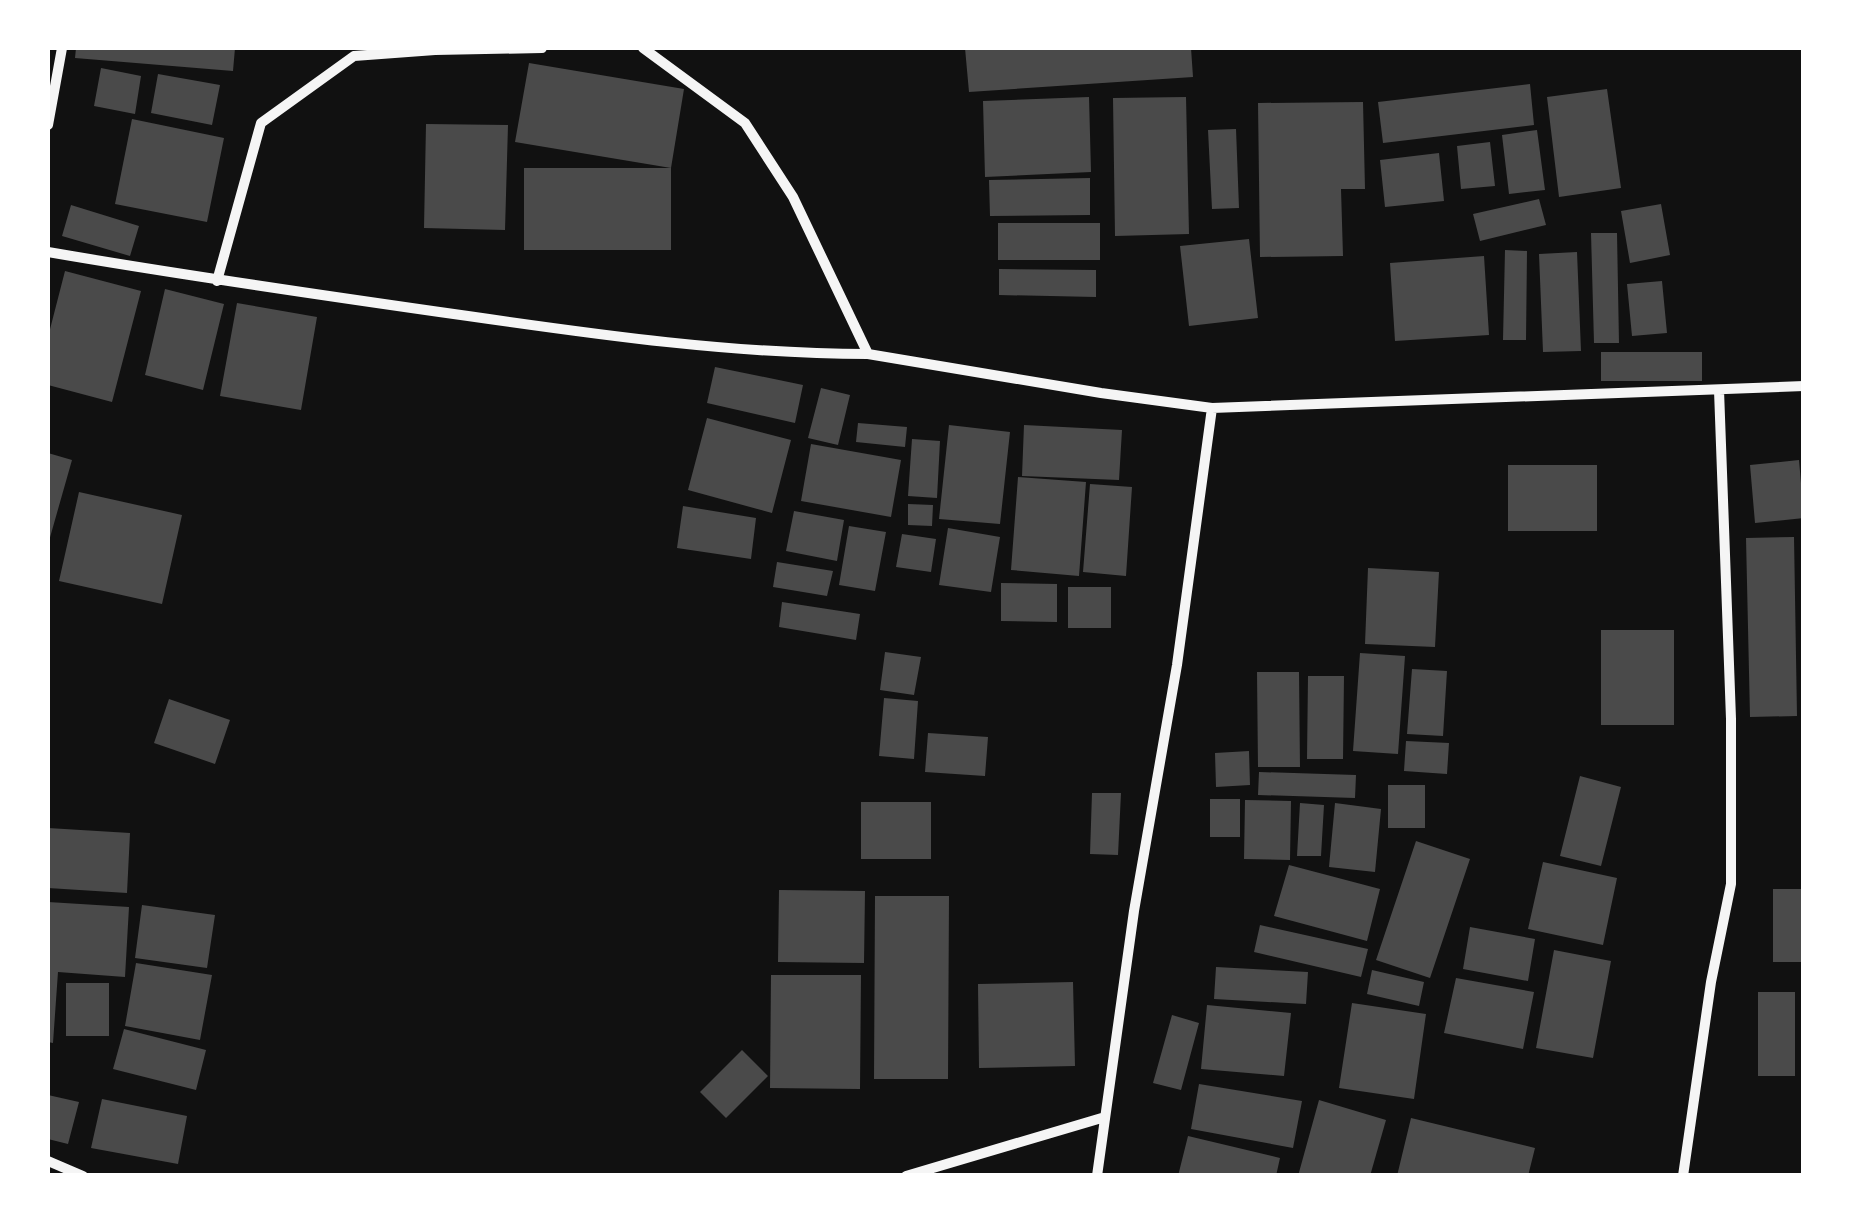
<svg xmlns="http://www.w3.org/2000/svg" width="1851" height="1223" font-family="Barlow,sans-serif">
	<style>
		.building { fill: #4a4a4a }
		.lines { fill: none; stroke-linecap: round; stroke-linejoin: round }
		.minor { stroke: #f5f5f5; stroke-width: 10 }
	</style>
	<rect width="100%" height="100%" fill="#111"/>
	<path class="building" d="M76 48H235L233 71 75 58Z
		M965 48H1191L1193 77 969 92Z
		M529 63 684 89 671 168 515 142Z
		M101 68 141 76 135 114 94 106Z
		M158 74 220 85 212 125 151 113Z
		M1530 84 1534 125 1383 143 1378 102Z
		M1607 89 1621 188 1559 197 1547 97Z
		M1089 97 1091 172 985 177 983 101Z
		M1186 97 1189 234 1115 236 1113 98Z
		M1363 102 1365 189H1341L1343 256 1260 257 1258 103Z
		M132 119 224 138 207 222 115 204Z
		M426 124 508 125 505 230 424 228Z
		M1236 129 1239 208 1212 209 1208 130Z
		M1537 130 1545 190 1509 194 1502 135Z
		M1490 142 1495 186 1461 189 1457 146Z
		M1439 153 1444 201 1385 207 1380 160Z
		M524 168H671V250H524Z
		M1090 178V215L990 216 989 180Z
		M1539 199 1546 225 1480 241 1473 214Z
		M1661 204 1670 255 1630 263 1621 211Z
		M71 205 139 226 130 256 62 236Z
		M998 223H1100V260H998Z
		M1591 233H1617L1619 343H1594Z
		M1249 239 1258 318 1189 326 1180 246Z
		M1505 250 1527 251 1526 340H1503Z
		M1577 252 1581 351 1543 352 1539 254Z
		M1484 256 1489 335 1395 341 1390 263Z
		M999 269 1096 270V297L999 295Z
		M65 271 141 291 112 402 48 385V337Z
		M1662 281 1667 333 1632 336 1627 284Z
		M165 289 224 304 203 390 145 375Z
		M237 303 317 317 301 410 220 396Z
		M1601 352H1702V381H1601Z
		M715 367 803 385 795 423 707 403Z
		M821 388 850 395 838 445 808 438Z
		M707 418 791 440 772 513 688 490Z
		M858 423 907 427 905 447 856 442Z
		M949 425 1010 432 1000 524 939 519Z
		M1024 425 1122 430 1119 480 1022 476Z
		M912 439 940 441 937 498 908 496Z
		M811 444 901 460 891 517 801 501Z
		M48 453 72 460 49 541H48Z
		M1799 460 1804 518 1755 523 1750 465Z
		M1508 465H1597V531H1508Z
		M1018 477 1086 482 1079 576 1011 570Z
		M1090 484 1132 487 1126 576 1083 572Z
		M79 492 182 515 162 604 59 581Z
		M908 504 933 505 932 526 908 525Z
		M683 506 756 518 751 559 677 548Z
		M794 511 844 520 837 561 786 551Z
		M849 526 886 532 875 591 839 585Z
		M948 528 1000 537 991 592 939 585Z
		M902 534 936 539 931 572 896 567Z
		M1794 537 1797 716 1750 717 1746 538Z
		M777 562 833 571 827 596 773 587Z
		M1368 568 1439 572 1435 647 1365 644Z
		M1001 583 1057 584V622L1001 621Z
		M1068 587H1111V628H1068Z
		M782 602 860 614 856 640 779 627Z
		M1601 630H1674V725H1601Z
		M885 652 921 657 914 695 880 690Z
		M1360 653 1405 656 1398 754 1353 751Z
		M1412 669 1447 671 1443 736 1407 734Z
		M1257 672H1299L1300 767H1258Z
		M1308 676H1344L1343 759H1307Z
		M884 698 918 701 914 759 879 756Z
		M169 699 230 720 215 764 154 743Z
		M928 733 988 737 985 776 925 772Z
		M1406 741 1449 743 1447 774 1404 771Z
		M1249 751 1250 785 1216 787 1215 753Z
		M1259 772 1356 775 1355 798 1258 795Z
		M1580 776 1621 787 1601 866 1560 856Z
		M1388 785H1425V828H1388Z
		M1092 793H1121L1118 855 1090 854Z
		M1210 799H1240V837H1210Z
		M1245 800 1291 801 1290 860 1244 859Z
		M861 802H931V859H861Z
		M1300 803 1324 805 1321 856H1297Z
		M1335 803 1381 809 1375 872 1329 867Z
		M48 828 130 833 127 893 48 888Z
		M1416 841 1470 859 1430 978 1376 960Z
		M1543 862 1617 878 1603 945 1528 929Z
		M1289 865 1380 889 1367 941 1274 916Z
		M1773 889H1804V962H1773Z
		M779 890 865 891 864 963 778 962Z
		M875 896H949L948 1079H874Z
		M48 902 129 907 125 977 58 972 53 1043 48 1042Z
		M142 905 215 915 207 968 135 958Z
		M1260 925 1368 949 1361 977 1254 952Z
		M1470 927 1535 939 1528 981 1463 969Z
		M1554 950 1611 961 1593 1058 1536 1048Z
		M136 963 212 975 200 1040 125 1026Z
		M1216 967 1308 972 1306 1004 1214 999Z
		M1372 970 1424 982 1419 1006 1367 994Z
		M771 975H861L860 1089 770 1088Z
		M1456 978 1534 992 1523 1049 1444 1033Z
		M1073 982 1075 1066 979 1068 978 984Z
		M66 983H109V1036H66Z
		M1758 992H1795V1076H1758Z
		M1352 1003 1426 1014 1414 1099 1339 1088Z
		M1207 1005 1291 1013 1284 1076 1201 1069Z
		M1172 1015 1199 1023 1181 1090 1153 1083Z
		M124 1029 206 1050 196 1090 113 1069Z
		M742 1050 768 1076 726 1118 700 1092Z
		M1199 1084 1302 1101 1293 1148 1191 1129Z
		M48 1095 79 1102 68 1144 48 1139Z
		M102 1099 187 1116 178 1164 91 1148Z
		M1319 1100 1386 1120 1370 1176H1298Z
		M1411 1118 1535 1148 1528 1176H1397Z
		M1188 1136 1280 1158 1276 1176H1178Z"/>
	<g class="lines">
		<path class="minor" d="M643 48 745 123 793 197 868 354 1101 393 1212 408 1177 665 1134 911 1097 1176
			M48 125 62 48
			M48 252C187 276 327 296 468 316 600 335 734 354 868 354
			M217 281 261 123 354 56 435 50 542 48
			M1212 408 1804 386
			M48 1161 83 1176
			M906 1176 1105 1117
			M1683 1176 1711 982 1731 884V719L1719 390"/>
	</g>
	<rect width="1851" height="1223" fill="none" stroke="#ffffff" stroke-width="100"/>
</svg>
